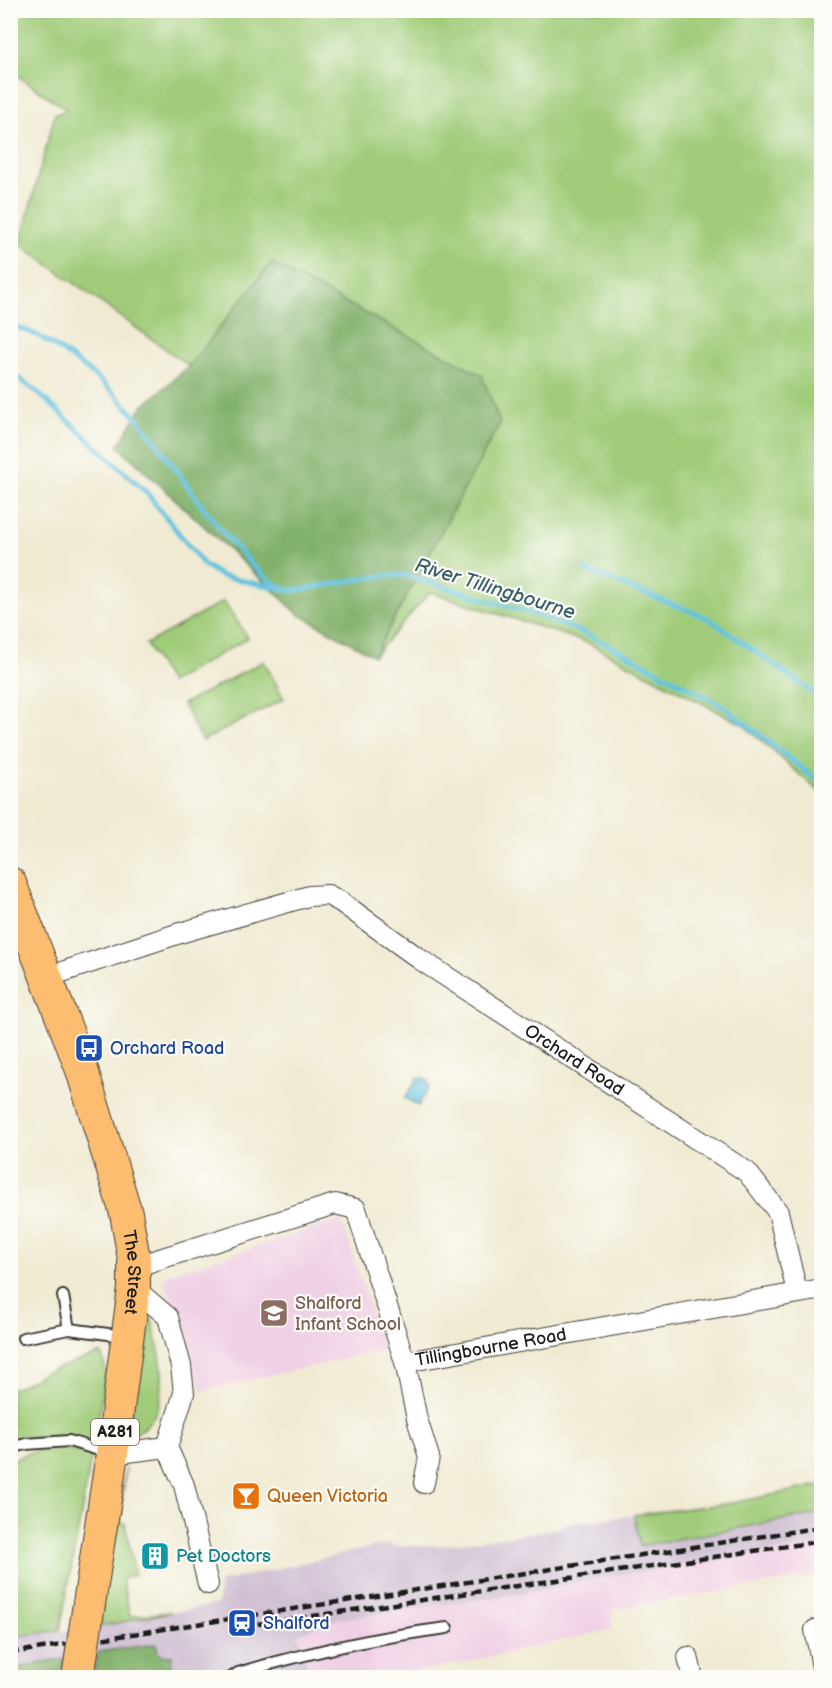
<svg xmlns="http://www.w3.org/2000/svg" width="832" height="1688" font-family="'Balsamiq Sans',sans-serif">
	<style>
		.built { fill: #f0d0e5 }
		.industrial { fill: #cebed2 }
		.green { fill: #a0cc79; stroke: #5e744a; stroke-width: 1.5 }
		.forest { fill: #80b069; stroke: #4e6642; stroke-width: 1.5 }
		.water { fill: #60c2de; stroke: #3e6f7d; stroke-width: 1.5 }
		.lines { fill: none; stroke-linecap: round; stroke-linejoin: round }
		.stream { stroke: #60c2de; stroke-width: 5 }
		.service-casing { stroke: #3c3b37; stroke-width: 14 }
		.minor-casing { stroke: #3c3b37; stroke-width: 22 }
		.primary-casing { stroke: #3c3b37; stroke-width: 34 }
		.service { stroke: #fff; stroke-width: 10 }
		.minor { stroke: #fff; stroke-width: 20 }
		.primary { stroke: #fcbd6f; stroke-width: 32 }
		.rail { stroke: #1c1c1c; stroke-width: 4.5; stroke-dasharray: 9 4.5; stroke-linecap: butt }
		.primary-bridge-casing { stroke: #3c3b37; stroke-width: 34; stroke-linecap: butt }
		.primary-bridge { stroke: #fcbd6f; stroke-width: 32 }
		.labels { text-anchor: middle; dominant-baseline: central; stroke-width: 4.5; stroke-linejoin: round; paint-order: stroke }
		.shield { fill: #fdfcf7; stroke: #605f5e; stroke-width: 1.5 }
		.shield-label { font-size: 16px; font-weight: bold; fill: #1c1c1c }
		.transit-label { font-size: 18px; fill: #164399; stroke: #fdfcf7; text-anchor: start }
		.street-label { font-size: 18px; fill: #1c1c1c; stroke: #fdfcf7 }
		.education-label { font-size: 18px; fill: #785e54; stroke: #fdfcf7; text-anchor: start }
		.food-label { font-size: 18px; fill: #c56008; stroke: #fdfcf7; text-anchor: start }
		.culture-label { font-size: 18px; fill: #0d838f; stroke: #fdfcf7; text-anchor: start }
		.water-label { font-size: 20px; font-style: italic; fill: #375e6a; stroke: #fdfcf7 }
	</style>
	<rect width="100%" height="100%" fill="#fdfcf7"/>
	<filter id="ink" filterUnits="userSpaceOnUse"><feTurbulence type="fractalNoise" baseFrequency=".0167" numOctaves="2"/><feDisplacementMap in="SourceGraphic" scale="12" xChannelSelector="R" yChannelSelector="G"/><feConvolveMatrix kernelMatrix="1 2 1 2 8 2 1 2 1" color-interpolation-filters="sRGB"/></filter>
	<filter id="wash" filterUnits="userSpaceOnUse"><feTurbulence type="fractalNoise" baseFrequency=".008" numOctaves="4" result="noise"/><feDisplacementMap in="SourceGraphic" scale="24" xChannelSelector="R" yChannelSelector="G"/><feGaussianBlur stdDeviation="1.35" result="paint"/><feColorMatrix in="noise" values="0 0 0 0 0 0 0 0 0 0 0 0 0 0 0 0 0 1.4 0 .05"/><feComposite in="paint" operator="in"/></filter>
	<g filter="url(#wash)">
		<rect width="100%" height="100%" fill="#f0ead2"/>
		<path class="built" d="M341 1220 384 1350 202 1391 163 1276Z
			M821 1545V1574L762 1585 612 1609V1629L467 1662 381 1677H310L299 1634 334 1620 549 1589 594 1579Z"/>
		<path class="industrial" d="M821 1485V1545L594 1579 549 1589 334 1620 299 1634 310 1677H170L172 1673 63 1670 64 1659 11 1669 10 1637 97 1627 218 1604 219 1582 390 1543 392 1546 446 1545 557 1529 564 1524 732 1503Z"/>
		<path class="green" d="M11 11H821V793L742 724 586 642 430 592 374 656 500 423 271 263 189 366 20 244 55 114 67 110 11 71Z
			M224 601 248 638 170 683 146 644Z
			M264 661 284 699 202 741 183 704Z
			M148 1307C157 1338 170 1381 156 1412 150 1425 137 1433 126 1440Z
			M101 1353 106 1371 95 1442 49 1436 11 1442V1388H16L44 1373Z
			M65 1448 92 1453 60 1630 11 1637V1460L35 1451Z
			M126 1467 120 1523H125L135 1575 122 1579 130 1616 172 1612 97 1627Z
			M821 1485V1513L640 1546 634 1515 732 1503Z"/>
		<path class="forest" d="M271 263 482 375 500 423 374 656 298 614 118 446 142 407 189 366Z
			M156 1644 159 1655 172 1656 170 1677 93 1678 98 1652Z
			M65 1659 60 1677 11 1678V1669Z"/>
		<path class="water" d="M418 1077 422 1080 423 1077 429 1081 426 1084 430 1086 418 1106 405 1098Z"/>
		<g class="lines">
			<path class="stream" d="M10 326C31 330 46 340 63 352 94 373 122 399 146 429 176 467 201 509 234 545 248 560 264 581 285 589 294 593 307 588 316 587 346 582 377 574 406 575L531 613 578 630 615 648 723 706 822 784
				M10 372 36 391 146 492 204 565 221 576 282 589
				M585 570 708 618 822 699"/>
		</g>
	</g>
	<g filter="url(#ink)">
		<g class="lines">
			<g class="service-casing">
				<path id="service" d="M63 1296 69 1329 124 1336
					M23 1338 69 1329
					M10 1448 26 1444 69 1441 109 1453
					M231 1678 238 1673C306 1653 376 1637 447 1628"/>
			</g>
			<g class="minor-casing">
				<g id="minor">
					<path id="s1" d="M47 977 180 933 309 896 328 895 341 902 421 960 747 1172 778 1212 797 1292"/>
					<path id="s2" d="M134 1267 335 1204 356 1209 405 1362 822 1289"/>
					<path d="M134 1288 168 1317 181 1366 184 1393 167 1447 184 1485 208 1584"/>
					<path d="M405 1362 417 1419 429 1457 424 1483"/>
					<path d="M112 1454 167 1447"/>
					<path d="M815 1630 822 1667"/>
					<path d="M688 1657 693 1678"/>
				</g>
			</g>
			<g class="primary-casing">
				<g id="primary">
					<path id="s3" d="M10 883 82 1070 126 1213 134 1259V1288L112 1454 89 1604"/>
				</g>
			</g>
			<use href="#service" class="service"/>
			<use href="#minor" class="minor"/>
			<use href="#primary" class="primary"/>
			<path class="rail" d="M231 1628 822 1541
				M10 1653 822 1527"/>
			<g class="primary-bridge-casing">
				<path id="primary-bridge" d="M78 1678 89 1604"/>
			</g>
			<use href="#primary-bridge" class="primary-bridge"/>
		</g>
	</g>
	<defs>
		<g id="bus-square" transform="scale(1.5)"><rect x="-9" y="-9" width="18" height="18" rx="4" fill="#1a4fb4" stroke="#fdfcf7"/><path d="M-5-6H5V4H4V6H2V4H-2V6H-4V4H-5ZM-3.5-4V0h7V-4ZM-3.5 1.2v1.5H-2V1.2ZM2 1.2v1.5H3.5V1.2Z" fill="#fff"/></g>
		<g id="school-square" transform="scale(1.5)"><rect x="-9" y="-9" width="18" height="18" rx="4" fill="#8d6e63" stroke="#fdfcf7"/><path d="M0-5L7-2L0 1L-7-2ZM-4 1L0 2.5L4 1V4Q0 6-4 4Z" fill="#fff"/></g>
		<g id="bar-square" transform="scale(1.5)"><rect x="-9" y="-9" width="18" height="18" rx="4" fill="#e8710a" stroke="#fdfcf7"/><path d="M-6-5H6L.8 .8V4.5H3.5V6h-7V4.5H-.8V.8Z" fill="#fff"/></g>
		<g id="building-square" transform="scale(1.5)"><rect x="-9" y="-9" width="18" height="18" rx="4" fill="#0f9aa8" stroke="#fdfcf7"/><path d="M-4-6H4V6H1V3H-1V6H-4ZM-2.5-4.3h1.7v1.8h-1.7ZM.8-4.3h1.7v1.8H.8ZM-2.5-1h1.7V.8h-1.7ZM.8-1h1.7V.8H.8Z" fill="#fff"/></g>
		<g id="station-square" transform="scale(1.5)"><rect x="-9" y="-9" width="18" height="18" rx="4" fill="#1a4fb4" stroke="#fdfcf7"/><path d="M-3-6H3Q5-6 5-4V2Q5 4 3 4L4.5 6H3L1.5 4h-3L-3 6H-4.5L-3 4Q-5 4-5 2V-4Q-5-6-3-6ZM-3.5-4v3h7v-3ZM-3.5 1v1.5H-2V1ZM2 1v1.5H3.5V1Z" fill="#fff"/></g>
	</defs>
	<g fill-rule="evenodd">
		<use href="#bus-square" x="89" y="1048"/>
		<use href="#school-square" x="274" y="1313"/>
		<use href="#bar-square" x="246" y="1496"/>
		<use href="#building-square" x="155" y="1556"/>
		<use href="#station-square" x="242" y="1623"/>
	</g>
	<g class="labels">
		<rect class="shield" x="91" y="1419" width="48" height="26" rx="4.5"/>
		<g class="shield-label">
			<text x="115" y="1432">A281</text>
		</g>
		<g class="transit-label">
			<text x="110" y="1048">Orchard Road</text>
			<text x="263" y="1623">Shalford</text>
		</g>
		<g class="street-label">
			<text stroke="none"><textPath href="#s1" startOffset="590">Orchard Road</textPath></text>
			<text stroke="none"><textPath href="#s3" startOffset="410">The Street</textPath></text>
			<text stroke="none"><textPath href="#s2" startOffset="480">Tillingbourne Road</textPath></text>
		</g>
		<g class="education-label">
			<text x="295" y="1303">Shalford<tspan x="295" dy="21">Infant School</tspan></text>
		</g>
		<g class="food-label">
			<text x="267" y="1496">Queen Victoria</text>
		</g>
		<g class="culture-label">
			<text x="176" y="1556">Pet Doctors</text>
		</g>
		<g class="water-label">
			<text transform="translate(495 589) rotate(17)">River Tillingbourne</text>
		</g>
	</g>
	<rect width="832" height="1688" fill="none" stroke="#fdfcf7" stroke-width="36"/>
</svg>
